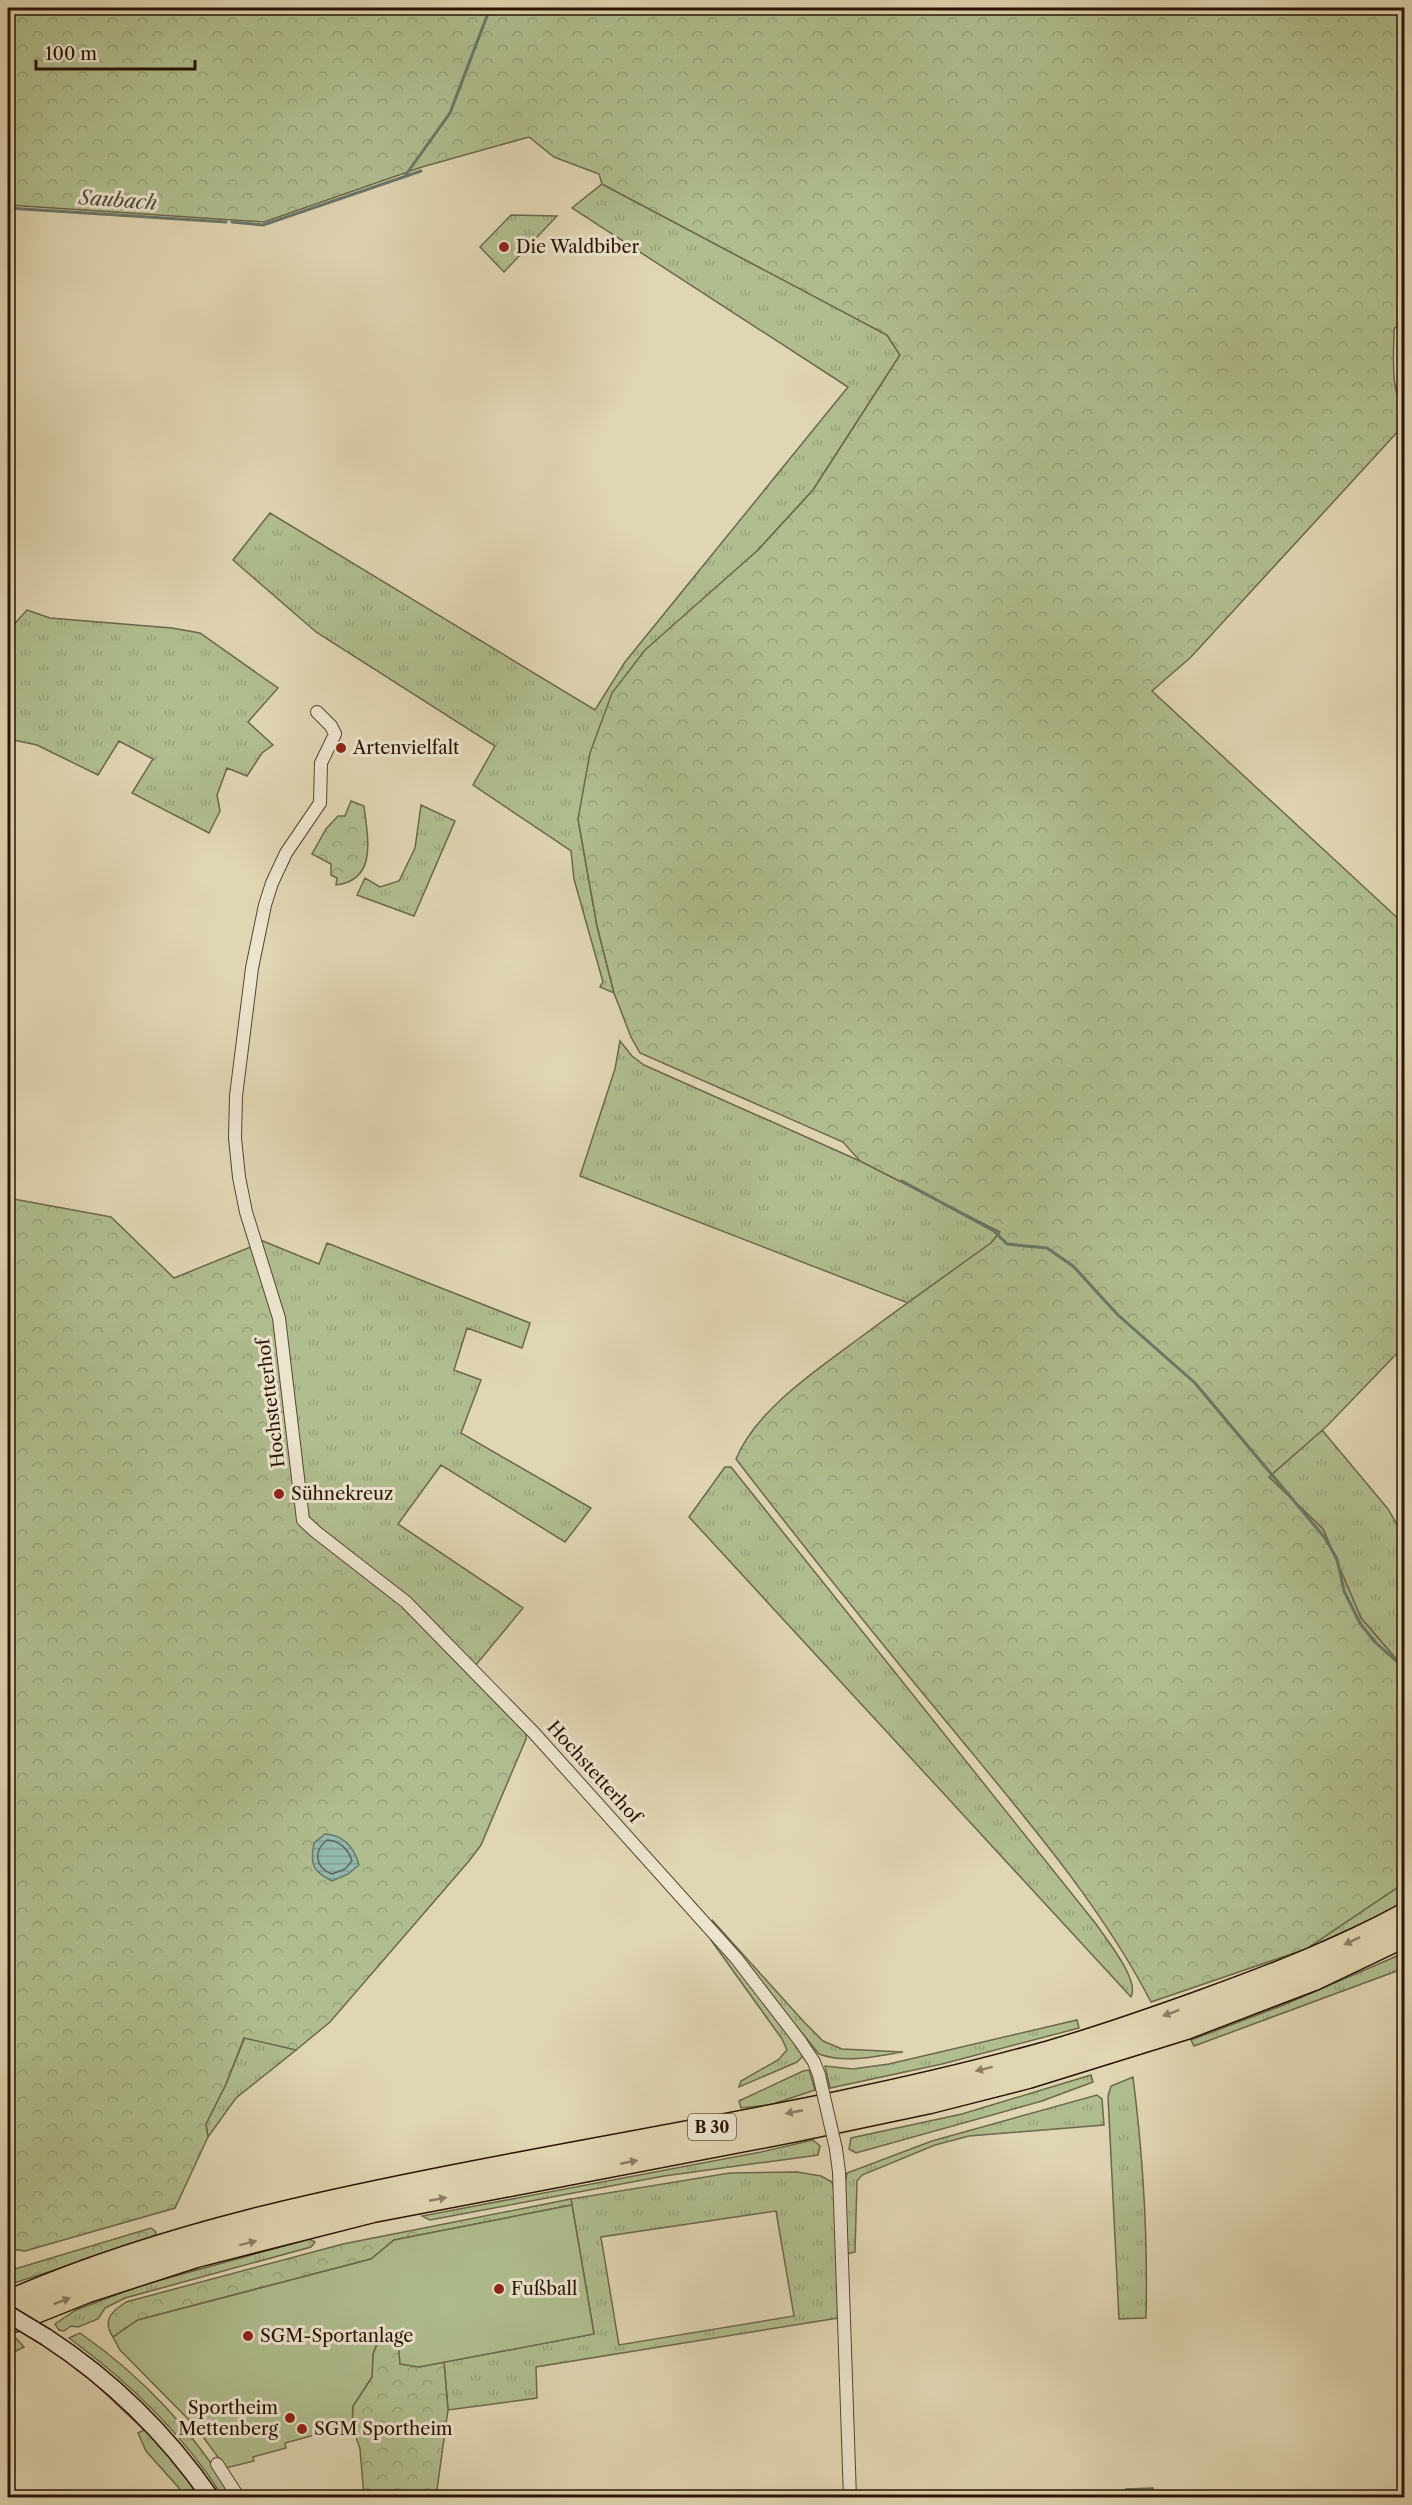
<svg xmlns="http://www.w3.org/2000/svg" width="1412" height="2505" font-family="'Libre Caslon Text',serif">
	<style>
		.grass { fill: url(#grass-tufts); stroke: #6c6849; stroke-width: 1.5; fill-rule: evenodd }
		.forest { fill: url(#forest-crowns); stroke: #6c6849; stroke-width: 1.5 }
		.pitch { fill: #b0be8f; stroke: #6c6849; stroke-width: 1.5 }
		.water { fill: url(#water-rules); stroke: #69776a; stroke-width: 1.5 }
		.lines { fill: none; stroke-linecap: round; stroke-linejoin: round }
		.shore { stroke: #5e6658; stroke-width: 1.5 }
		.stream { stroke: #69776a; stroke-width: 3 }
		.street-casing { stroke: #56442f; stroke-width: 14 }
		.secondary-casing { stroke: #281303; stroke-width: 19 }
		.highway-casing { stroke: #281303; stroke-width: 25 }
		.street { stroke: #ece4ce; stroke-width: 12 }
		.secondary { stroke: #ece4ce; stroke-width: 16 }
		.highway { stroke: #e1d6b3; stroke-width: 22 }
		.street-bridge-casing { stroke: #56442f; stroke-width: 14; stroke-linecap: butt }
		.secondary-bridge-casing { stroke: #281303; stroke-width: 19; stroke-linecap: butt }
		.street-bridge { stroke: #ece4ce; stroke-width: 12 }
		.secondary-bridge { stroke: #ece4ce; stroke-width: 16 }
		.oneway { fill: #8e7e64 }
		.poi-dot { fill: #8f2418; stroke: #ece4ce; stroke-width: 2 }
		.labels { text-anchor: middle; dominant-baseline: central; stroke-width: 6; stroke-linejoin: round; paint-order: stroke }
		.shield { fill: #ece4ce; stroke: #635240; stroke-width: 1.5 }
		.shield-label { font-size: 16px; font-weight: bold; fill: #281303 }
		.poi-label { font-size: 18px; fill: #281303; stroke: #ece4ce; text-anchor: start }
		.street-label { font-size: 18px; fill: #281303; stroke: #ece4ce }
		.water-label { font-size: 20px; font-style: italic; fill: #4e4d3f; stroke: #ece4ce }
	</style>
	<defs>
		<pattern id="grass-tufts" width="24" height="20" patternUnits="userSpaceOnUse" patternTransform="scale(1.5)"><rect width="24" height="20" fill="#b0be8f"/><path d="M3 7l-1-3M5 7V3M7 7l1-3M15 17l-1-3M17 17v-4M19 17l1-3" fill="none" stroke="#97a27a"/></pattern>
		<pattern id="forest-crowns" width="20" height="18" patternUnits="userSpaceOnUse" patternTransform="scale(1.5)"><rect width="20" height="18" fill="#b0be8f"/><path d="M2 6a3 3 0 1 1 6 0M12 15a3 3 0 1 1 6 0" fill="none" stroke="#97a27a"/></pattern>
		<pattern id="water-rules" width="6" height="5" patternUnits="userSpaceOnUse" patternTransform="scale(1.5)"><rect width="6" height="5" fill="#94b9ae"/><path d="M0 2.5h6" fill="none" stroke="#809e94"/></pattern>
	</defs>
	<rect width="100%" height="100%" fill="#e1d6b3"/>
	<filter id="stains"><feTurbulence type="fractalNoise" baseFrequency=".00333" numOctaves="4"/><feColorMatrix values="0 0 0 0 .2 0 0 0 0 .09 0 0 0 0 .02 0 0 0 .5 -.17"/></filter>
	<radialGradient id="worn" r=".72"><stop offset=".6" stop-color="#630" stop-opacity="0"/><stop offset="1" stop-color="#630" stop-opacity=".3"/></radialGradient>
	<path class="grass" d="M602 184 887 335 900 355 813 490 758 550 578 819 597 926 614 993 600 987 603 982 574 879 571 851 473 785 495 746 316 632 233 560 270 513 595 710 625 662 848 387 572 208Z
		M511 215 557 216 504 272 480 247Z
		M27 610 50 618 172 628 200 633 278 688 248 722 273 745 262 753 247 776 227 768 217 795 220 811 209 833 132 793 153 759 119 741 98 775 37 745 8 739V631Z
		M421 805 455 821 414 916 357 895 365 878 380 887 399 881 415 848Z
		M620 1041 632 1056 644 1065 860 1161 1000 1232 991 1243 908 1303 580 1176 615 1069Z
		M258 1239 319 1264 327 1243 530 1323 522 1348 467 1328 454 1370 481 1380 461 1433 591 1508 565 1542 441 1465 398 1524 523 1608 475 1666 311 1522 305 1506Z
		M1322 1430 1388 1509 1404 1537V1668L1361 1618 1323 1529 1269 1477Z
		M725 1467H731L1096 1924C1106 1939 1140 1980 1131 1997L689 1517Z
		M1404 1883V1904L1306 1949Z
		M712 1920 804 2022 823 2041 842 2049 903 2052C876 2056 845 2064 819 2054L721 1934Z
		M712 1937 802 2048V2057L797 2062 739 2087 741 2081 778 2060 787 2050 782 2039 711 1940Z
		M1404 1953V1968L1394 1972 1194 2046 1191 2040 1281 2006Z
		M1077 2020 1079 2028 942 2064 830 2088 825 2066 853 2069 889 2064Z
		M245 2037 296 2050 236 2098 208 2137 206 2124 226 2084Z
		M809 2070 815 2090 770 2105 741 2108 739 2101 803 2071Z
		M1091 2075 1093 2082 1042 2101 856 2153 849 2149 851 2138 962 2114Z
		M1133 2077C1143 2156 1148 2238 1146 2318L1119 2319 1108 2096 1111 2086Z
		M1097 2095 1102 2099 1104 2125 969 2136 935 2145 862 2175 857 2181 855 2252 847 2254 845 2184 847 2173 932 2141Z
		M813 2140 820 2146 818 2155 664 2176 430 2220 422 2216 761 2152Z
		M797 2172 821 2176 832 2182 835 2194 838 2318 536 2367 537 2398 448 2410 444 2362 594 2334 571 2199 730 2173ZM776 2211 794 2316 619 2345 601 2237Z
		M309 2239 315 2242 311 2247 125 2298 105 2308 98 2319 78 2327 71 2326 64 2331 59 2330 55 2324 76 2310 139 2286Z
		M80 2333C146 2379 190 2429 234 2497H223C183 2434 129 2382 69 2338Z
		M13 2335 24 2347 8 2355V2338Z
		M88 2377C134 2403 171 2455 202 2497H187L146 2451 138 2433 144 2430Z
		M1153 2488V2497H1127L1126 2489Z"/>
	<path class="forest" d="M8 8H1404V326L1400 323 1394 329C1394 347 1392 367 1395 385 1398 400 1404 412 1402 427L1191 657 1152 691 1404 924V1346L1327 1426 1269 1477 1323 1529 1361 1618 1404 1668V1883L1306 1949 1151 2002C1101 1905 1023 1815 954 1731 880 1642 807 1551 736 1459 757 1408 821 1367 865 1334 907 1303 949 1273 991 1243L1000 1232 860 1161 843 1142 640 1053 631 1037 614 993 597 926 578 819 590 753 612 693 645 650 758 550 813 490 900 355 887 335 602 184 599 174 554 157 529 137 422 167 264 222 8 205Z
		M351 801 364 806C367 835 379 880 336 885L337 878 331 875V864L312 854 326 829 338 816H345Z
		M8 1198 111 1217 174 1278 253 1246 274 1318 299 1521 408 1609 526 1732V1739L481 1845 469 1861 330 2022 296 2050 244 2038 226 2084 206 2124 208 2137 175 2208 25 2251 11 2249 8 2244Z
		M571 2199 572 2205 394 2240 371 2259 138 2320 113 2337C102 2320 111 2312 126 2302L343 2244Z
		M151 2228 156 2232 154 2238 8 2285V2271Z
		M383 2328 398 2341 419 2367 444 2362 448 2410 436 2497H364L360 2449 352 2425 353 2406 372 2377 373 2354Z"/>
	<path class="pitch" d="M572 2205 594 2334 419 2367 400 2364 398 2341 383 2328 373 2354 372 2377 353 2406 352 2425 285 2443 286 2448 253 2457 254 2461 226 2468 195 2426 120 2350 113 2337 138 2320 371 2259 394 2240Z"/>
	<path class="water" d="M325 1834C344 1835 354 1847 359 1865L348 1874 332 1881C312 1871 310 1864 314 1843Z"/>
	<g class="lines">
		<path class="shore" d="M327 1840C339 1840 349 1850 352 1861L345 1869 332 1874C315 1868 313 1851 327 1840Z"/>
		<path class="stream" d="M405 176 450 113 490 8
			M8 208 226 222
			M232 222 263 225 421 171
			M902 1181 994 1231 1007 1244 1047 1248 1073 1266 1118 1315 1195 1383 1325 1538 1337 1559 1344 1591 1360 1623 1375 1642 1404 1668"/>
		<g class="street-casing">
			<path id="street" d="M317 712 331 726 335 734 321 763 320 803 286 853 272 883 265 905 252 968 236 1096 235 1138 239 1177 246 1212 279 1318 303 1520 316 1532 406 1602 534 1733 736 1958 800 2041 814 2062 819 2075
				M836 2149 839 2172 850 2498
				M217 2464 239 2498"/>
		</g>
		<g class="secondary-casing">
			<path id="secondary" d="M46 2337C112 2380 166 2433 211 2498"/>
		</g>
		<g class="highway-casing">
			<path id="highway" d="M8 2302C166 2233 338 2198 507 2166 689 2131 872 2102 1050 2052 1102 2037 1153 2019 1203 2001 1272 1976 1340 1950 1404 1915
				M8 2323 88 2291 196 2256 373 2211 797 2130 930 2102 1028 2077 1186 2028 1314 1979 1404 1936"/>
		</g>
		<use href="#street" class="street"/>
		<use href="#secondary" class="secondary"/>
		<use href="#highway" class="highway"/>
		<g class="street-bridge-casing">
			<path id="street-bridge" d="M819 2075 836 2149"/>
		</g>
		<g class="secondary-bridge-casing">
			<path id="secondary-bridge" d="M8 2314 46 2337"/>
		</g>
		<use href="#street-bridge" class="street-bridge"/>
		<use href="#secondary-bridge" class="secondary-bridge"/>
	</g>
	<defs><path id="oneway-solid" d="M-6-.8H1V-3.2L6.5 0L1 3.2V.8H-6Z" transform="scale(1.5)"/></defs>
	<g class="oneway">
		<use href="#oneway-solid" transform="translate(1352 1941) rotate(155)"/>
		<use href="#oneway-solid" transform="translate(1171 2013) rotate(160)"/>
		<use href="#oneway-solid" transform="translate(984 2069) rotate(166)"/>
		<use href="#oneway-solid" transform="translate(794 2112) rotate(169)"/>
		<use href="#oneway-solid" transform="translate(629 2162) rotate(-11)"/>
		<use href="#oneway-solid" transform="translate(438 2199) rotate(-11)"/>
		<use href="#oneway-solid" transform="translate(248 2243) rotate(-14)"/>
		<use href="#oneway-solid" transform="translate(62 2301) rotate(-21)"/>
	</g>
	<g class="poi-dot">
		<circle cx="504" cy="247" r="6"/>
		<circle cx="341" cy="748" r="6"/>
		<circle cx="279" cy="1494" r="6"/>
		<circle cx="499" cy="2289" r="6"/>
		<circle cx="248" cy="2336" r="6"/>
		<circle cx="290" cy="2418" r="6"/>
		<circle cx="302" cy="2429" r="6"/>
	</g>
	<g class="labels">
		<rect class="shield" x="688" y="2114" width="48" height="26" rx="4.5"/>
		<g class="shield-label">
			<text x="712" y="2127">B 30</text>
		</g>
		<g class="poi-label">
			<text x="516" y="247">Die Waldbiber</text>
			<text x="353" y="748">Artenvielfalt</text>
			<text x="291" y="1494">Sühnekreuz</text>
			<text x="511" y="2289">Fußball</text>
			<text x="260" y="2336">SGM-Sportanlage</text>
			<text x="278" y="2408" text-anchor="end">Sportheim<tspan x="278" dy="21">Mettenberg</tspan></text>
			<text x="314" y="2429">SGM Sportheim</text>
		</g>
		<g class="street-label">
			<text transform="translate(271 1403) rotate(-97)">Hochstetterhof</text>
			<text transform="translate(594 1772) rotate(48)">Hochstetterhof</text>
		</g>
		<g class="water-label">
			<text transform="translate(118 200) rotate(4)">Saubach</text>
		</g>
	</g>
	<rect width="1412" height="2505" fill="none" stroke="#e1d6b3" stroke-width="30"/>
	<rect x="9" y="9" width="1394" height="2487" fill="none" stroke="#281303" stroke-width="3"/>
	<rect x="15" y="15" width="1382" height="2475" fill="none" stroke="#281303" stroke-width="1.5"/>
	<path d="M36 60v9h159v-9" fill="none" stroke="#281303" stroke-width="3"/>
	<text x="45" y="60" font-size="18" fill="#281303" stroke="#ece4ce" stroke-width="4.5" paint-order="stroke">100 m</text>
	<rect width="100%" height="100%" filter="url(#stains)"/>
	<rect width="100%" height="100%" fill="url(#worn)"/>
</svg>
